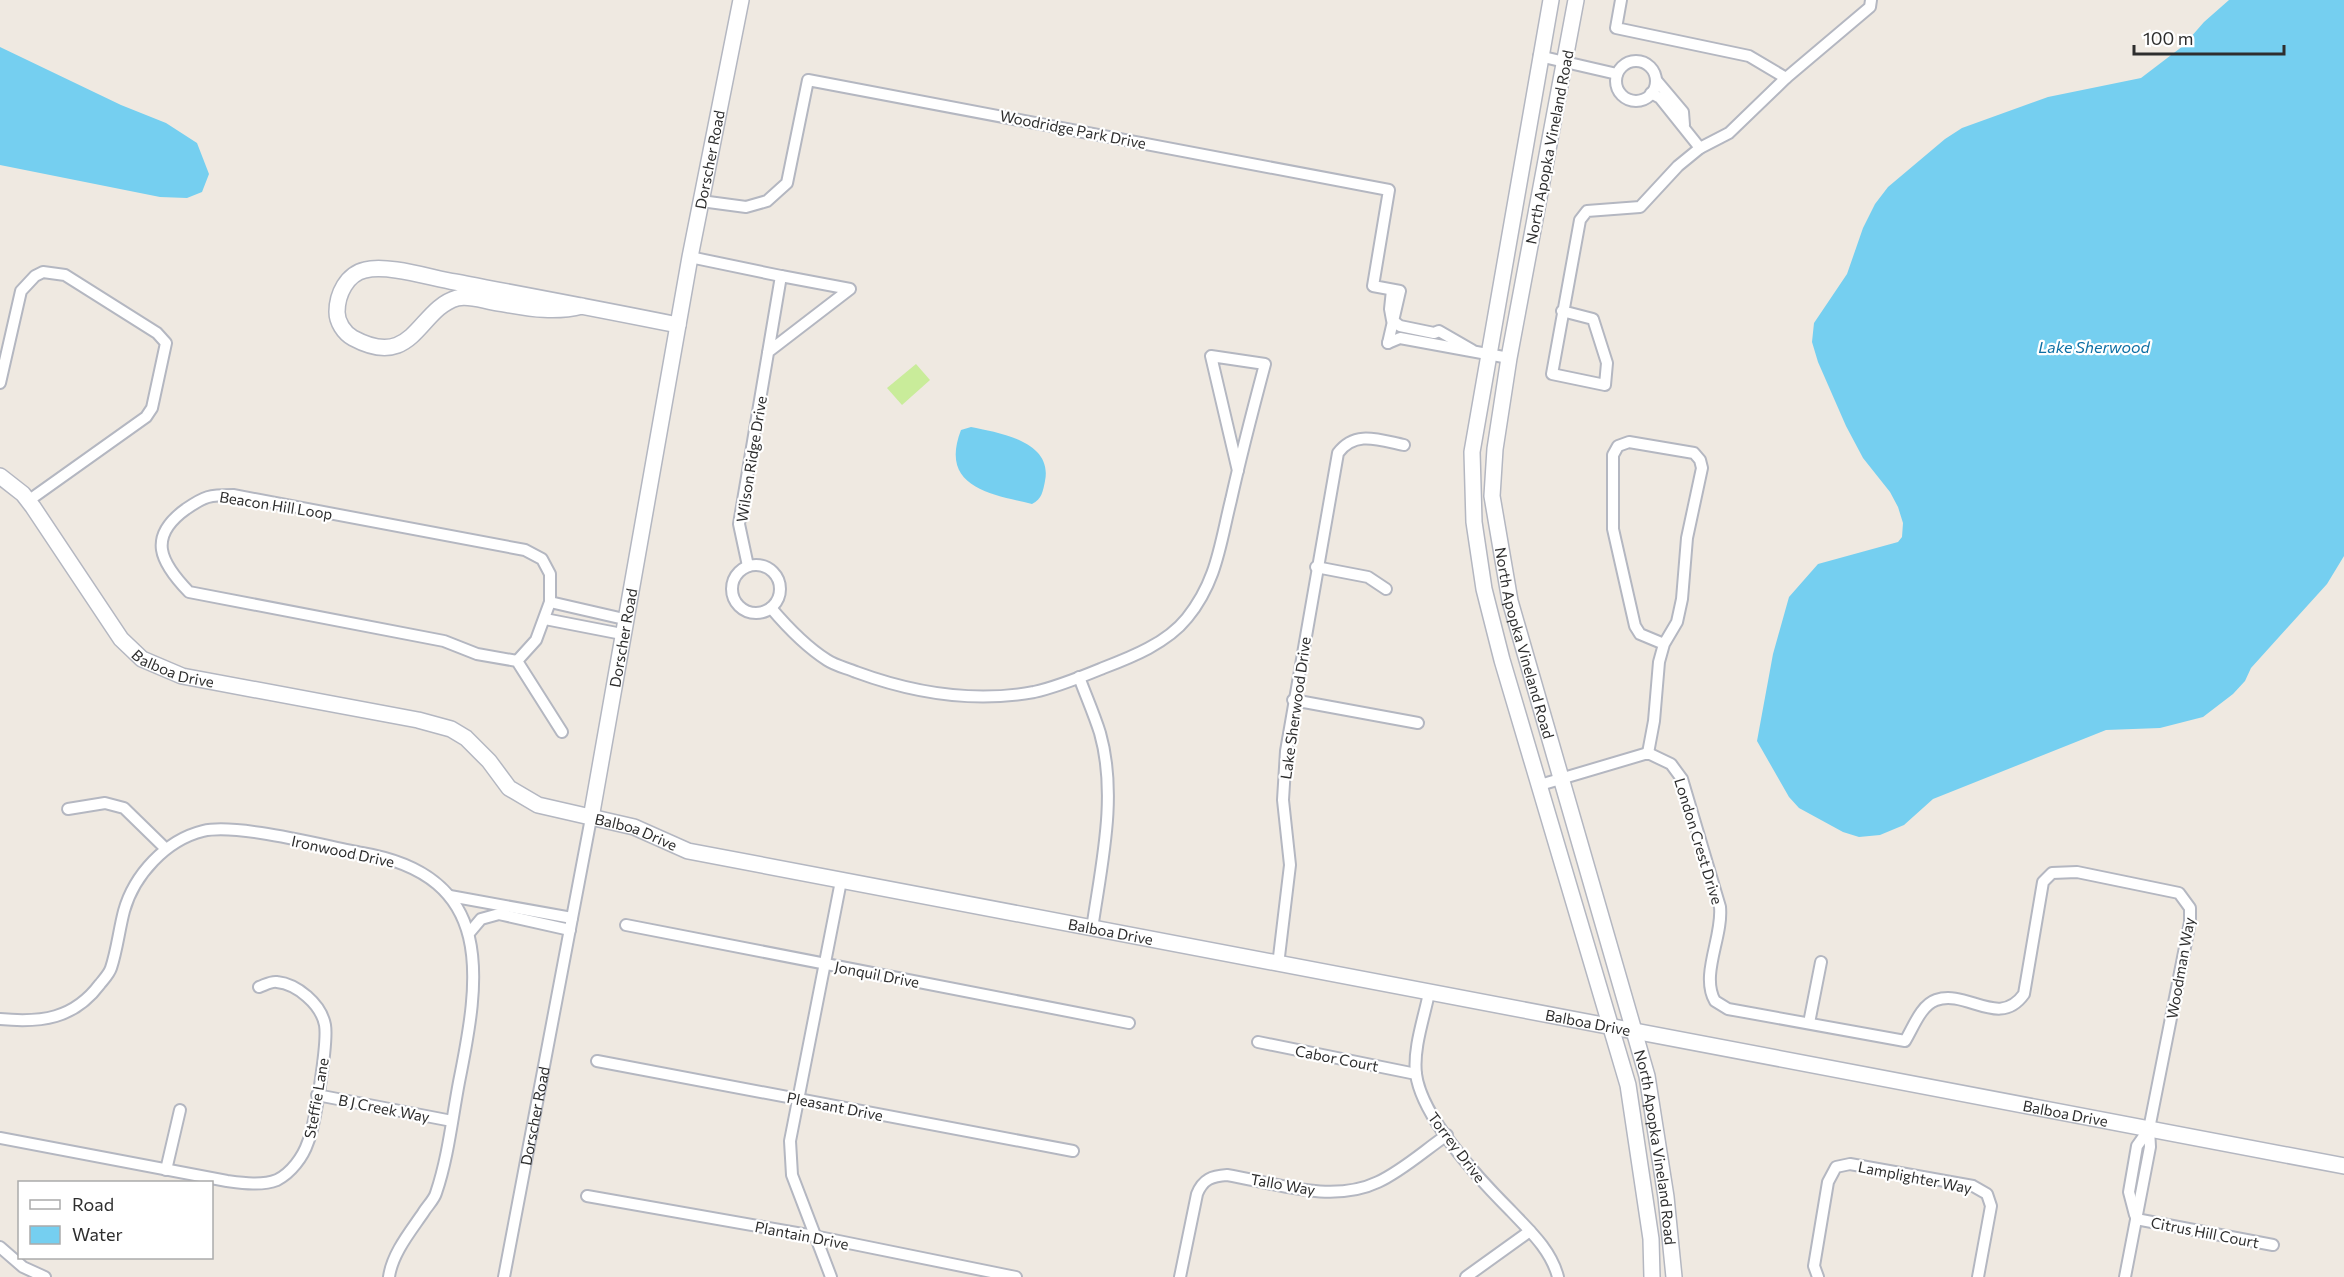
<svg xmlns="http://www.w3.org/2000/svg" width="2344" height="1277" font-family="Commissioner,sans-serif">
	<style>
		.pitch { fill: #c9ec9a }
		.water { fill: #75cff0 }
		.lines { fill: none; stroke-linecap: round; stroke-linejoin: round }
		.street-casing { stroke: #b4b7c1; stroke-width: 14 }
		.secondary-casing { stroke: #b4b7c1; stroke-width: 18 }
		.street { stroke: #fff; stroke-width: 10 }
		.secondary { stroke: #fff; stroke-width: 15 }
		.labels { text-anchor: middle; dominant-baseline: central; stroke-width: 4.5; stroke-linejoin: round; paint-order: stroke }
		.street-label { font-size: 15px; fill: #2e2e2e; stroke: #fff }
		.water-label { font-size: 16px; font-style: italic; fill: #0d6fa3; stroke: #fff }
	</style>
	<rect width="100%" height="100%" fill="#efe9e1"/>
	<path class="pitch" d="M916 364 930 380 902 405 887 388Z"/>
	<path class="water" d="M2229 0H2344V556L2327 584 2251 668 2245 681 2233 694 2203 717 2160 728 2106 730 1933 799 1904 825 1880 835 1859 837 1843 832 1799 808 1789 797 1757 741 1773 654 1789 597 1818 564 1898 542 1902 537 1903 523 1898 507 1890 492 1863 458 1846 426 1818 362 1812 342 1814 323 1847 274 1863 228 1875 204 1888 187 1945 139 1962 128 2048 97 2141 78 2183 46 2204 22Z
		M0 47 121 105 166 123 197 143 209 174 202 192 187 198 160 197 0 165Z
		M971 427C1000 433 1053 441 1045 481 1043 491 1042 499 1032 504 990 494 939 487 961 430Z"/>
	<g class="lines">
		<g class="street-casing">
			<g id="street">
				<path d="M1621 0 1616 28 1749 56 1786 78 1870 7 1871 0"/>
				<path d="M1539 56 1617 74"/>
				<circle cx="1636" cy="81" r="20"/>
				<path d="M1656 80 1683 112 1684 125"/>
				<path d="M1651 93 1660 98 1700 148"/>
				<path d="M701 201 746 207 767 201 787 183 808 80 1389 190 1373 286 1400 291 1388 343"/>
				<path d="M690 257 781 276"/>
				<path d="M1392 290 1390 309 1392 320 1400 326 1434 333 1439 331 1472 350"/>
				<path d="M1562 311 1593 319 1607 363 1605 385 1552 374 1580 220 1587 211 1640 207 1678 166 1700 148 1729 133 1786 78"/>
				<path d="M1388 343 1400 338 1509 358"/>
				<path d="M0 383 21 291 35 276 43 272 65 275 157 333 166 343 152 408 146 417 28 501"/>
				<circle cx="756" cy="589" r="24"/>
				<path d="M748 566 739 524 781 276 850 289 768 352"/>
				<path d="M1316 567 1368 577 1386 589"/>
				<path d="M550 602 624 619"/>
				<path d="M771 608C788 628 805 646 827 660 836 666 847 668 856 672 913 693 974 703 1034 692 1057 687 1081 677 1103 668 1132 657 1167 643 1187 618 1217 581 1220 544 1231 500 1241 455 1253 409 1265 364L1211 356 1238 471"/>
				<path d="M545 619 622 634"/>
				<path d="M517 661 536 640 550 602V574L542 559 525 550 233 495C209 495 205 496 186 509 147 537 160 562 189 592L444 641 477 654 517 661 562 732"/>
				<path d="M1079 677C1086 696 1094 714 1100 733 1118 796 1101 866 1092 929"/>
				<path d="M1293 700 1418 723"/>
				<path d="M1648 753 1654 721 1659 662 1664 644 1677 622 1682 599 1687 538 1702 468 1700 460 1694 453 1629 442 1618 446 1613 455V529L1635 626 1640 634 1664 644"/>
				<path d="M1540 785 1648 753 1671 764 1682 779 1720 907C1723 937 1700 975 1715 1001L1728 1009 1905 1041C1913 1028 1921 1005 1936 1000 1967 989 1999 1029 2024 994L2043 882 2052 873 2077 872 2179 893 2190 908V922L2149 1129 2150 1147 2125 1277"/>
				<path d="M68 809 105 803 124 808 165 848"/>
				<path d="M450 896 572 918"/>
				<path d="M626 925 1129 1023"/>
				<path d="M470 932 481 919 499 914 570 930"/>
				<path d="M1278 965 1290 865 1283 800 1286 751 1338 453C1355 430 1379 440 1404 445"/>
				<path d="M1429 993C1424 1018 1413 1048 1416 1074 1422 1118 1480 1180 1511 1211 1530 1231 1551 1250 1558 1277"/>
				<path d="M0 1019C41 1023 74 1019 100 984 104 979 109 974 111 968 117 950 119 930 124 911 134 875 166 840 203 831 237 823 324 846 362 853 497 876 480 978 459 1082 452 1119 448 1158 436 1193 434 1200 427 1206 423 1213 410 1232 392 1254 389 1277"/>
				<path d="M1809 1023 1821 962"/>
				<path d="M1258 1042 1416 1074"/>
				<path d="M597 1061 1073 1151"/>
				<path d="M317 1095 452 1121"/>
				<path d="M0 1138 227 1181C242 1183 262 1186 277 1180 291 1173 303 1157 308 1142 315 1126 328 1042 325 1025 321 1004 297 984 277 982 271 981 265 985 259 987"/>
				<path d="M166 1170 180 1110"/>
				<path d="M587 1196 814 1236 1016 1277"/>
				<path d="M2135 1215 2129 1192 2137 1146 2149 1129"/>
				<path d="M2136 1219 2273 1245"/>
				<path d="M0 1247 23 1267 45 1277"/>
				<path id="s1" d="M504 1277 591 818"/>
				<path d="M831 1277 792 1175 790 1141 841 881"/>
				<path d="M1180 1277 1197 1194C1203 1179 1212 1176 1227 1175 1275 1183 1332 1204 1378 1182 1402 1171 1425 1150 1447 1135"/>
				<path d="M1466 1277 1530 1231"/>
				<path d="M1818 1277 1814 1266 1828 1182 1836 1167 1850 1164 1973 1186 1987 1194 1991 1206 1978 1277"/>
			</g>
		</g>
		<g class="secondary-casing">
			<g id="secondary">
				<path d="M1551 0 1472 452 1474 522 1484 589 1502 660 1628 1085 1651 1239 1652 1277"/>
				<path id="s2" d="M1576 0 1509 358 1495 449 1492 496 1510 601 1647 1076 1666 1197 1674 1277"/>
				<path d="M582 306C551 314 524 307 493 302 482 300 468 295 457 298 418 309 414 371 353 338 344 333 337 322 337 312 337 294 347 274 365 270 388 264 431 278 455 282 529 296 604 310 678 325"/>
				<path id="s3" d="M0 476 23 494 33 507 121 639 142 659 182 676 418 720 451 729 466 738 489 761 509 788 538 805 634 827 688 851 2344 1166"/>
				<path id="s4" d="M591 818 690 257 741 0"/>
			</g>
		</g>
		<use href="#street" class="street"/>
		<use href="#secondary" class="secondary"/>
	</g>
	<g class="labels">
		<g class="street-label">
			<text transform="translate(1073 129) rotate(11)">Woodridge Park Drive</text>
			<text transform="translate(1549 147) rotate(-79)">North Apopka Vineland Road</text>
			<text stroke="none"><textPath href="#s4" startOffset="669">Dorscher Road</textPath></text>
			<text transform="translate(751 459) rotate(-81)">Wilson Ridge Drive</text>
			<text transform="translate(276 505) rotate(9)">Beacon Hill Loop</text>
			<text stroke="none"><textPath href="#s4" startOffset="183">Dorscher Road</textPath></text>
			<text stroke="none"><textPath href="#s2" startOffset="654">North Apopka Vineland Road</textPath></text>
			<text stroke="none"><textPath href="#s3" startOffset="266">Balboa Drive</textPath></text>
			<text transform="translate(1295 708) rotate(-82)">Lake Sherwood Drive</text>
			<text stroke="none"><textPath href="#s3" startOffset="770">Balboa Drive</textPath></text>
			<text transform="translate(1699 841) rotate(73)">London Crest Drive</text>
			<text transform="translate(343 851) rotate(12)">Ironwood Drive</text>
			<text stroke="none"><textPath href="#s3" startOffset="1256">Balboa Drive</textPath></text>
			<text transform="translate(2180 968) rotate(-80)">Woodman Way</text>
			<text transform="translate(877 974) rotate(11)">Jonquil Drive</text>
			<text stroke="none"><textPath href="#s3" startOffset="1742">Balboa Drive</textPath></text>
			<text transform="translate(1337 1058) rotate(11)">Cabor Court</text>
			<text transform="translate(316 1098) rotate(-80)">Steffie Lane</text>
			<text transform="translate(835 1106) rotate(11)">Pleasant Drive</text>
			<text transform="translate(384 1108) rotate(11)">B J Creek Way</text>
			<text stroke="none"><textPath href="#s3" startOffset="2228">Balboa Drive</textPath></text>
			<text stroke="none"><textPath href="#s1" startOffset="164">Dorscher Road</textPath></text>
			<text transform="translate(1457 1147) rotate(53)">Torrey Drive</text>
			<text stroke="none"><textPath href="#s2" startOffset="1176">North Apopka Vineland Road</textPath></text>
			<text transform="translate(1915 1177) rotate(11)">Lamplighter Way</text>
			<text transform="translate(1283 1184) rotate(10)">Tallo Way</text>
			<text transform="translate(2205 1232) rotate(11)">Citrus Hill Court</text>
			<text transform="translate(802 1235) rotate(11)">Plantain Drive</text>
		</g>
		<g class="water-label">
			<text x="2094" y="346">Lake Sherwood</text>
		</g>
	</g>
	<rect x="18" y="1181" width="195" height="78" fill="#ffffff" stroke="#ababab" stroke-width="1.5"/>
	<rect x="30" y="1200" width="30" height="9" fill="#ffffff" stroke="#ababab" stroke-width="1.5"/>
	<text x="72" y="1211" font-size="18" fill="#2e2e2e">Road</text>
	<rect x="30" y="1226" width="30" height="18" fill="#75cff0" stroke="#ababab" stroke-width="1.5"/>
	<text x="72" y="1241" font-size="18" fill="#2e2e2e">Water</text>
	<path d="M2134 45v9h150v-9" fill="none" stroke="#2e2e2e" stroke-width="3"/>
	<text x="2143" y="45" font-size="18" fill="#2e2e2e" stroke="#ffffff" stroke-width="4.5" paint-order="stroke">100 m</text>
</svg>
